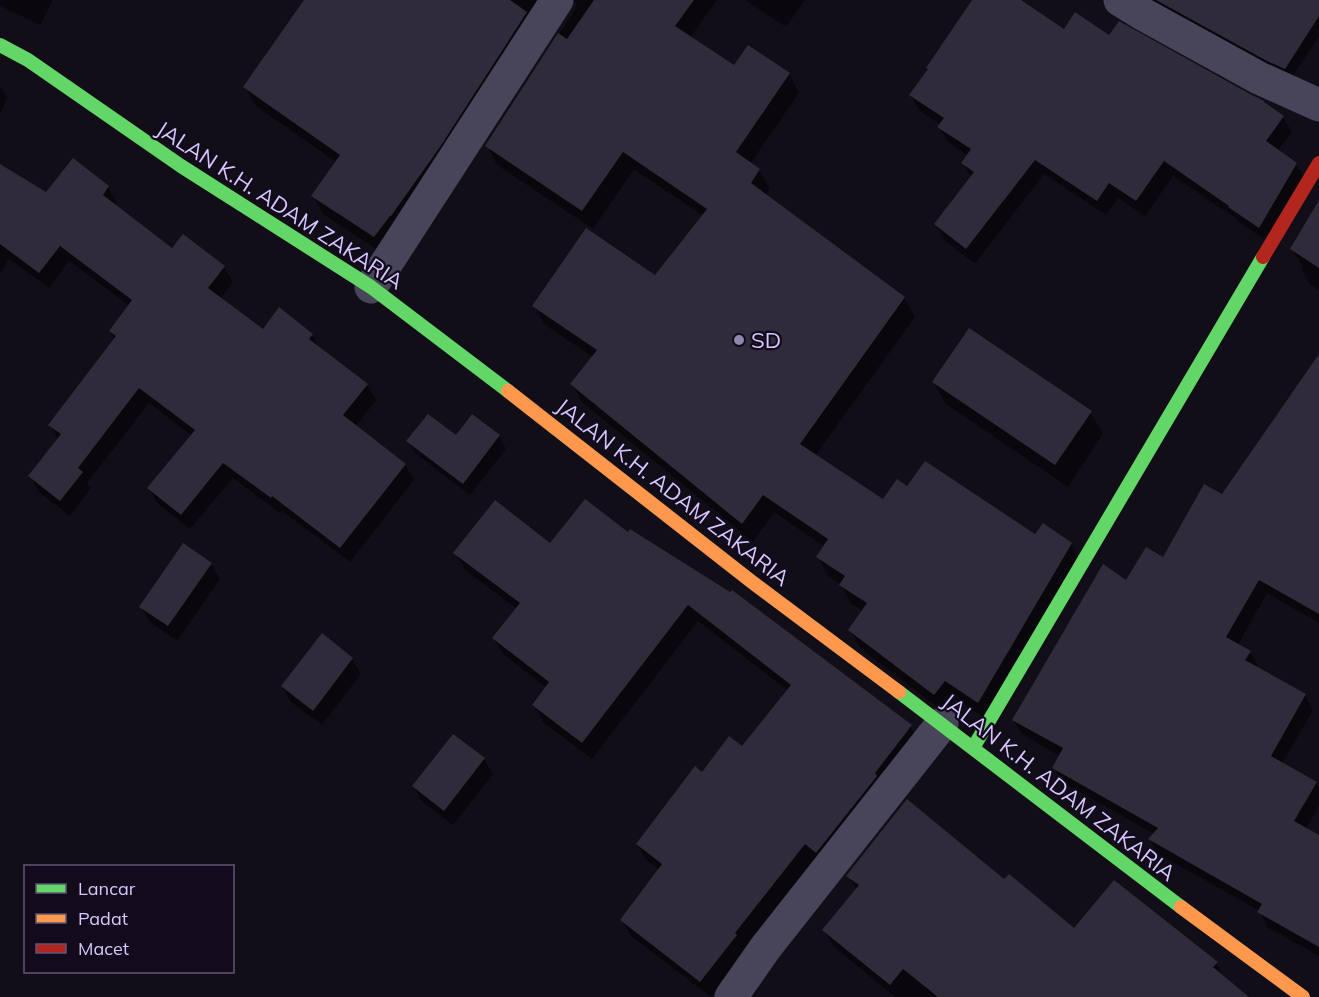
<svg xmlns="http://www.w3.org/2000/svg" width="1319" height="997" font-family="Mulish,sans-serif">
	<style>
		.shadow { fill: #0007 }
		.building { fill: #302b3b }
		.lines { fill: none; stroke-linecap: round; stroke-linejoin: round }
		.street { stroke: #484459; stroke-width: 33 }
		.fast { stroke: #63d668; stroke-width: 14 }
		.slow { stroke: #ff974d; stroke-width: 14 }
		.jam { stroke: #b3261e; stroke-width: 14 }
		.poi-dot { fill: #9186ae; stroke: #110b1b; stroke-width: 2 }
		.labels { text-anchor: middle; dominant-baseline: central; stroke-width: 4.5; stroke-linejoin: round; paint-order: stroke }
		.street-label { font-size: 22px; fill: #d6c7fe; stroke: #110b1b }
		.poi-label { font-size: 22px; fill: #d6c7fe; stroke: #110b1b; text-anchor: start }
	</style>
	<rect width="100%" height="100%" fill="#120e18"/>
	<path class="shadow" d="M0 0H53L40 25 0 6Z
		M306 0H567L385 255 323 214 313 196 336 162 256 106 245 87Z
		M570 0H717L690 38 734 67 789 74 799 93 750 164 759 170 770 189 765 196 904 298 915 317 815 456 883 501 908 488 1035 536 1071 544 1082 563 989 721 956 699 945 713 861 649 850 630 863 611 851 604 841 584 828 576 818 557 825 547 774 512 753 542 583 403 572 384 593 357 545 325 534 306 656 277 703 216 634 169 593 229 497 165 487 146 574 11 577 2Z
		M745 0H805L786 27Z
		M974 0H1018L1064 31 1110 37 1283 117 1292 132 1278 151 1296 164 1305 179 1268 242 1239 222 1237 219 1173 176 1145 216 1118 198 1106 215 1044 174 975 264 944 240 936 224 972 178 963 163 968 156 948 142 939 127 941 125 920 111 911 96Z
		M1148 0H1319V36L1291 79Z
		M0 86 7 98 0 115Z
		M73 161 108 187 117 203 115 206 172 250 224 267 233 282 220 299 263 331 312 335 321 350 367 385 376 400 356 426 405 465 414 480 350 562 282 511 280 513 233 478 190 529 158 504 149 488 192 436 149 403 87 483 91 488 70 516 39 492 30 476 59 440 50 425 115 340 110 331 130 306 69 261 49 288 9 259 0 274V166L47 194Z
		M1319 203V290L1310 284 1301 269 1303 266 1301 264 1292 249Z
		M1319 357V623L1267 593 1238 645 1250 652 1258 666 1257 668 1305 695 1313 710 1282 764 1316 783 1319 789V806L1306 829 1319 837V956L1267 927 1260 911 1158 854 1150 839 1154 834 1062 782 1054 768 1060 756 1022 734 1013 720 1127 582 1164 559 1223 496Z
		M933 382 1090 412 1103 434 1068 487 946 404Z
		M472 416 499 436 506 449 470 495 415 453 408 441 456 437Z
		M628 535 910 726 920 742 746 952 711 997 631 936 622 920 660 870 647 861 637 844 702 774 742 748 788 691 698 621 592 759 543 722 534 705 547 688 504 655 494 639 517 609 465 570 455 553 551 545Z
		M211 564 220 579 177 641 150 622 141 607Z
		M352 659 361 674 322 725 291 702 282 686Z
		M484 759 493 774 453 825 422 802 414 787Z
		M848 876 1005 881 1075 930 1216 963 1225 979 1247 997H895L834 947 824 930 857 890Z"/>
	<path class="building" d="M304 0H510L527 12 440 147 391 216H390L374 237 311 196 340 155 243 87Z
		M594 0H694L675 26 734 65 748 45 790 73 736 152 760 169 751 183 905 297 800 444 883 499 897 479 907 486 925 461 1035 534 1043 523 1072 543 978 703 945 681 934 695 848 630 867 603 839 585 845 576 816 557 828 539 763 495 742 524 570 384 597 350 532 306 586 228 655 275 707 209 623 152 582 211 485 146 558 33 567 39Z
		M972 0H1021L1064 29 1075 12 1109 35 1119 21 1250 94 1264 101V102L1284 116 1266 141 1297 163 1259 228 1228 207 1229 206 1164 161 1136 201 1109 183 1097 201 1035 160 966 249 934 224 974 172 961 163 971 149 937 127 944 118 909 95 928 69 926 68Z
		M1156 0H1319V16L1285 69 1267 61Z
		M73 158 109 186 103 195 172 248 183 234 225 266 208 288 263 329 279 307 313 334 309 339 368 384 343 415 406 464 340 548 272 496 271 498 223 463 181 515 147 488 195 430 139 388 78 468 83 472 60 501 28 476 61 434 48 425 116 336 109 331 132 300 60 246 39 273 0 244V164L46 192Z
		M1319 200V268L1290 249Z
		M969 328 1092 411 1055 465 932 382Z
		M1319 354V614L1259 580 1226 637 1251 651 1245 660 1306 694 1271 756 1317 782 1294 821 1319 835V947L1257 912 1262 904 1148 839 1158 828 1052 768 1063 748 1012 720 1103 564 1126 580 1146 547 1163 557 1204 484 1222 494Z
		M428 414 456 435 472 414 500 435 463 484 406 441Z
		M585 499 628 532 630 529 730 592 732 590 912 725 875 773 877 776 816 853 805 844 735 933 737 935 700 982 620 920 662 864 636 844 695 766 702 772 729 736 742 746 791 685 688 605 582 743 532 705 549 682 492 638 520 603 453 553 495 500 550 543Z
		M183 543 212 563 168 626 139 607Z
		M322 633 353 658 313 711 281 686Z
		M453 734 485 758 444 811 412 786Z
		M907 799 1004 879 1009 874 1074 928 1114 880 1218 962 1213 967 1249 997H938L903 969 890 985 822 930 859 885 846 876Z"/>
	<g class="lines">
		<path class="street" d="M1120 0 1141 13 1259 78 1319 105
			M371 287 557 0
			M731 997 766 947 942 724"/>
		<path class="fast" d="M0 45 28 60 181 166 371 287 508 391
			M899 692 1181 907
			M973 748 1263 257"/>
		<path class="slow" d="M508 391 752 582 899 692
			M1181 907 1303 997"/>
		<path class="jam" d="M1263 257 1319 163"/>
	</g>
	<circle class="poi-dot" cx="739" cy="340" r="6"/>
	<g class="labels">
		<g class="street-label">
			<text transform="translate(280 205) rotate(33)">JALAN K.H. ADAM ZAKARIA</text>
			<text transform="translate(673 492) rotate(38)">JALAN K.H. ADAM ZAKARIA</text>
			<text transform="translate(1059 787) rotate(38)">JALAN K.H. ADAM ZAKARIA</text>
		</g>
		<g class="poi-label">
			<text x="751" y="340">SD</text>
		</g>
	</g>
	<rect x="24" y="865" width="210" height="108" fill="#110b1b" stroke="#605676" stroke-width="1.5"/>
	<rect x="36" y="884" width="30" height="9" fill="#63d668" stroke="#605676" stroke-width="1.5"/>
	<text x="78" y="895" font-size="18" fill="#d6c7fe">Lancar</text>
	<rect x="36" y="914" width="30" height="9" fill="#ff974d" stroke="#605676" stroke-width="1.5"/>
	<text x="78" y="925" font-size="18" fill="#d6c7fe">Padat</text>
	<rect x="36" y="944" width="30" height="9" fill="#b3261e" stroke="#605676" stroke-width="1.5"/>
	<text x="78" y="955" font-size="18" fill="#d6c7fe">Macet</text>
</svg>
